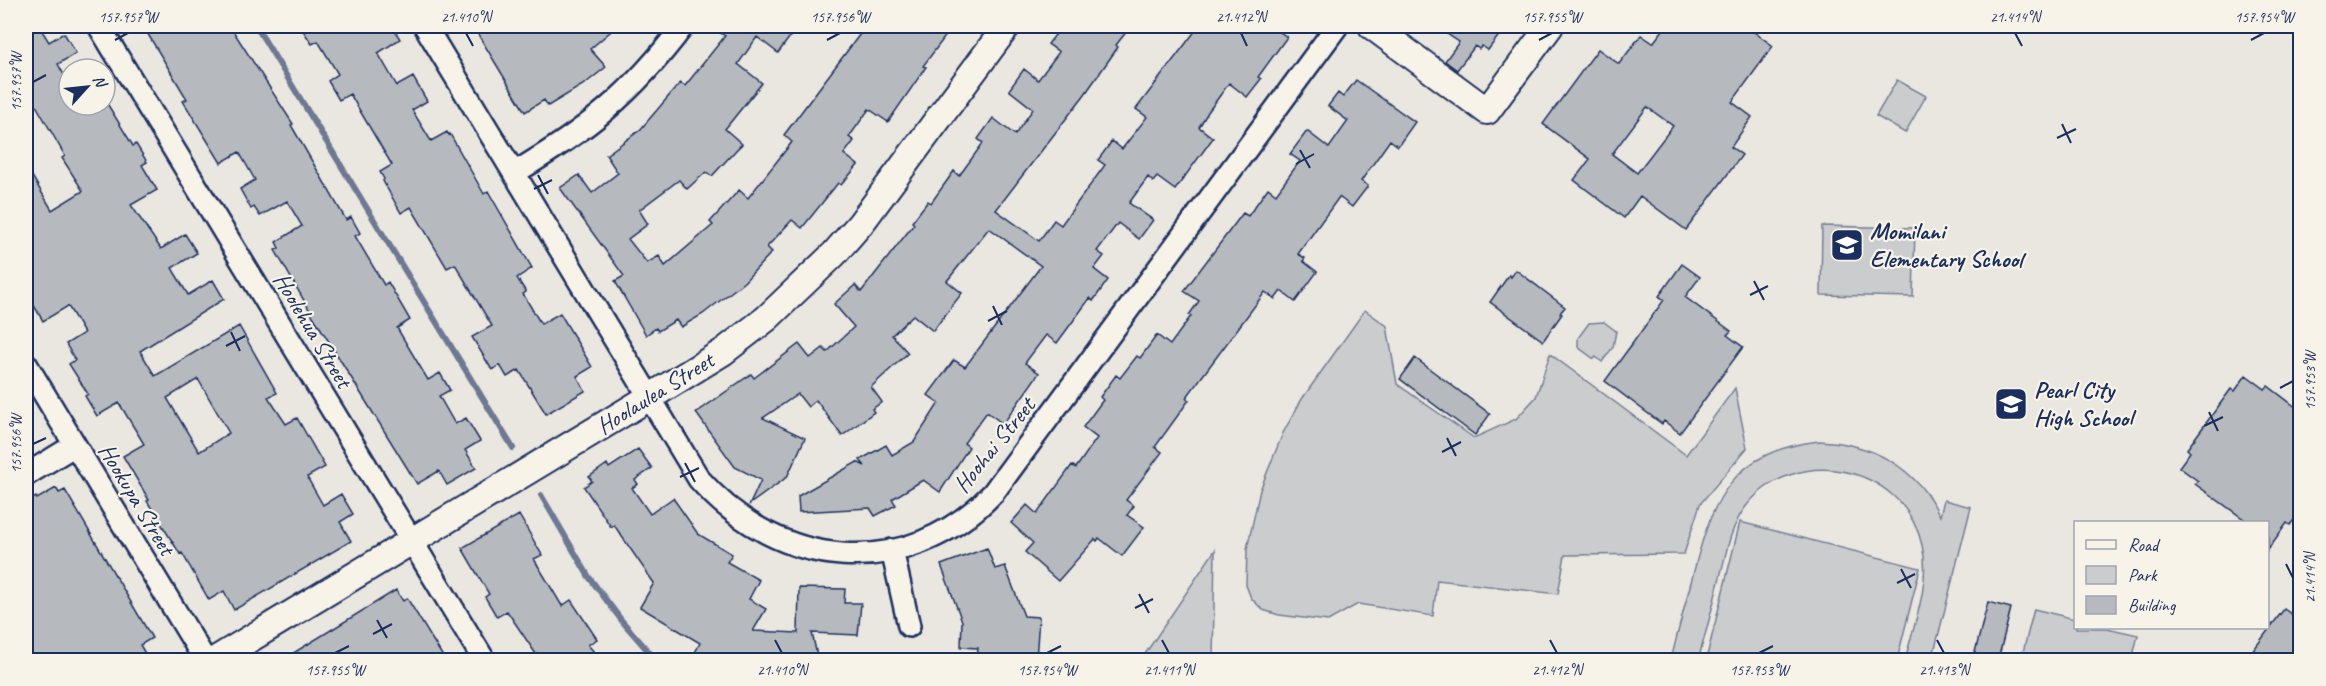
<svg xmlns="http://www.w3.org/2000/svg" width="2326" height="686" font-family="Caveat,sans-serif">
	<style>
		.green { fill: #cbcccd; stroke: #737e96; stroke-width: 1.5 }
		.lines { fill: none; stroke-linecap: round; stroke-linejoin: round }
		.stream { stroke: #6d7892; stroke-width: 6 }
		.building { fill: #b6babf; stroke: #1b2f5e; stroke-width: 1.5; fill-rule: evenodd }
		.minor-casing { stroke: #1b2f5e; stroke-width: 26 }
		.tertiary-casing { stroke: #1b2f5e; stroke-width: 30 }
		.minor { stroke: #f7f3e8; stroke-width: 21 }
		.tertiary { stroke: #f7f3e8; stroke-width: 26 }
		.ticks { fill: none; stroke: #1b2f5e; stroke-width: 2 }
		.labels { text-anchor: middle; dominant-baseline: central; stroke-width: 4.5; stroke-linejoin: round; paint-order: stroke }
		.poi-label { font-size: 24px; font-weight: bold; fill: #1b2f5e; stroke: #f7f3e8; text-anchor: start }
		.street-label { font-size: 24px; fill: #1b2f5e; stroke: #f7f3e8 }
		.neatline { fill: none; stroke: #1b2f5e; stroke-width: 2 }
		.ticks-label { font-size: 15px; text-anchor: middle; fill: #1b2f5e }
	</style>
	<rect width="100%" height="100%" fill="#eae7e0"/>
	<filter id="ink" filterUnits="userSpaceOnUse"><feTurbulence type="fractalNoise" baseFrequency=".0167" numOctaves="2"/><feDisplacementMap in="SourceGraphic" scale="12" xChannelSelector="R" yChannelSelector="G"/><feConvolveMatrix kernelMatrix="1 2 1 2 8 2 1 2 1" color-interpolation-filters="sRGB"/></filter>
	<g filter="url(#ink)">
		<path class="green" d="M1897 80 1926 96 1905 133 1876 116Z
			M1822 226 1915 228 1913 297 1821 295Z
			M1365 310 1387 326 1397 384 1474 438 1516 419 1536 397 1550 354 1686 455 1735 388 1747 448 1700 504 1684 554 1565 555 1558 594 1437 580 1433 616 1358 604 1328 621 1279 615 1263 610 1251 598 1246 585 1247 549 1260 490 1283 433 1302 399Z
			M1604 322 1616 331 1613 347 1602 362 1596 357 1594 359 1578 347V338L1589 323Z
			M1819 441C1872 443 1916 467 1940 516L1944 500 1971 507 1932 660H1905C1914 624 1931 583 1922 545 1903 464 1793 442 1744 509 1730 529 1726 554 1720 577 1713 605 1706 633 1698 660H1671C1678 631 1686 601 1694 571 1713 496 1734 451 1819 441Z
			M1740 522 1920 568 1897 660H1706Z
			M1215 550 1213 660H1141Z
			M2034 609 2075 619 2076 628H2107L2138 635 2132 660H2021Z"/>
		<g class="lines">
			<path class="stream" d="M256 26 513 448
				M541 495 589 577 622 621 656 660"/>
		</g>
		<path class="building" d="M26 26H39L49 42 64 33 76 53 58 64 69 84V105H108L133 146 136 144 147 162 142 165 157 190 131 205 161 249 185 234 197 253 172 268 188 295 213 280 224 299 140 351 155 376 239 326 277 393 268 397 286 424 297 418 325 467 307 477 323 505 341 494 353 514 340 522 351 541 234 610 224 591 209 600 182 553 180 554 147 501 149 500 123 456 144 444 119 403 97 416 85 396 88 394 69 364 75 360 66 344 84 333 68 306 43 321 26 292V166L52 210 83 191 62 158 65 156 33 100 26 105ZM198 379 229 433 199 452 167 398Z
			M143 26H230L293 124 291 125 346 220 351 217 360 233 355 236 384 285 388 282 410 320 397 328 428 380 440 373 450 390 439 396 455 424 466 418 480 441 465 450 476 468 447 485 439 471 417 484 313 316 275 250 279 248 276 242 302 226 287 201 260 216 254 207 251 209 240 189 255 180 239 152 221 163 183 101 187 99Z
			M300 26H392L400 39 378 53 397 86 413 77 427 101 412 110 431 141 447 132 449 135 450 134 484 194 488 191 532 268 517 278 526 292 523 294 541 324 560 313 592 367 577 376 585 391 546 414 519 370 507 377 500 365 492 370 472 337 492 326 455 264 447 268 411 207 401 213 383 181 384 179 380 172 392 165 350 94 339 100 328 81 338 74 318 41 312 44Z
			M473 26H617L590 49 606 67 586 83 548 106 544 100 525 112Z
			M710 26H798L778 53 757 37 738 64 762 83 725 129 742 144 736 150 712 176 706 172 687 189 679 180 639 210 648 224 628 239 647 263 659 256 665 266 713 225 710 222 739 190 748 198 792 142 784 135 866 26H953L923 66 926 67 888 122 869 109 849 137 854 141 844 154 858 165 841 185 838 183 802 228 792 220 767 247 772 252 744 282 703 314 681 327 676 320 658 331 656 328 646 335 615 281 624 276 560 188 579 175 592 193 618 173 606 155 640 130 680 83 685 86 725 36Z
			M1062 26H1131L1116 45 1118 47 1085 94 996 210 1039 241 1054 220 1061 225 1105 165 1098 160 1112 141 1122 149 1147 117 1136 109 1199 26H1271L1287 37 1258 77 1261 79 1247 97 1229 83 1208 112 1199 127 1213 138 1175 190 1157 177 1153 182 1148 177 1129 203 1153 220 1139 239 1118 223 1097 251 1104 256 1094 269 1108 280 1093 301 1090 298 1057 343 1046 335 1025 363 1039 373 1003 424 987 412 964 443 969 447 940 492 923 480 892 499 896 505 875 516 870 508 799 512 798 496 857 462 865 466 860 460 886 445 892 455 914 442 939 403 928 395 954 360 965 367 1041 266 989 228 947 281 962 293 933 331 913 315 892 335 908 353 871 387 882 402 872 409 874 412 842 436 816 400 808 407 798 394 763 418 805 438 787 477 750 504 761 480 735 467 696 413 751 374 754 378 799 344 810 358 823 348 827 352 854 327 834 304 855 285 861 292 914 224 912 222 928 201 931 203 954 171 959 176 983 143 978 139 993 118 1015 135 1033 109 1009 90 1024 69 1038 80 1059 52 1048 44Z
			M1435 26H1506L1488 50 1482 46 1479 49 1475 46 1457 70 1445 61 1459 42Z
			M1666 26H1746L1773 46 1732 102 1752 117 1731 147 1742 155 1686 230 1640 196 1624 218 1574 180 1590 159 1543 124 1598 49 1619 64 1641 35 1653 43ZM1647 107 1673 126 1637 173 1612 154Z
			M1356 80 1415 122 1398 146 1390 140 1361 181 1368 186 1352 207 1339 197 1298 254 1305 258 1303 261 1317 272 1295 302 1281 291 1275 299 1265 292 1186 398 1189 400 1155 447 1162 452 1126 500 1134 506 1127 515 1144 527 1122 556 1099 538 1097 541 1095 539 1058 581 1025 552 1033 543 1011 523 1027 505 1037 514 1072 465 1076 468 1097 438 1083 427 1103 400 1100 397 1116 375 1120 378 1137 356 1140 358 1157 335 1170 345 1191 316 1189 315 1199 301 1184 291 1243 213 1248 216 1268 188 1276 194 1300 161 1290 154 1307 131 1329 148 1348 121 1328 106 1338 93 1343 97Z
			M1682 264 1700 277 1685 297 1731 331 1727 335 1743 347 1680 433 1664 421 1662 424 1605 381 1664 300 1659 296Z
			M1516 270 1565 307 1560 313 1562 314 1543 341 1490 302 1509 275 1511 277Z
			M1415 358 1490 414 1475 435 1400 379Z
			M2246 375 2265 389 2268 386 2301 411V511L2290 525 2287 523 2268 549V522H2248L2195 484 2198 481 2179 467 2190 452 2187 449 2231 389 2235 391Z
			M638 449 652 468 635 480 638 484 632 488 650 514 673 498 698 534 732 554 727 562 759 580 749 599 766 609 753 631 798 633 799 588 845 589 844 603H861L858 635 812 633 818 660H691L700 643 640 607 654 583 614 525 611 527 584 487 592 481 589 477 607 464 609 468Z
			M56 488 59 493 65 490 152 638 140 645 149 660H26V503L36 497 37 499Z
			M519 515 542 555 534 559 562 606 571 600 597 639 588 645 601 660H540L507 611 497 617 485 597 489 594 462 548Z
			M987 548 995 569 1005 566 1024 616 1039 617 1036 660H977L978 648 961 647 962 621 941 565Z
			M396 590 403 601 407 598 445 660H282Z
			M1988 602 2011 608 1998 660H1973Z
			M2284 609 2301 621V660H2246Z"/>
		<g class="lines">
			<g class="minor-casing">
				<path id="minor" d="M99 26 484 660
					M425 26 699 479C779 571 907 583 993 493L1337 26
					M514 173C587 130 632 94 683 26
					M26 364 205 660
					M26 475 75 445
					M892 550 909 626"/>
			</g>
			<g class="tertiary-casing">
				<path id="tertiary" d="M1372 26 1487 111 1550 26
					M215 660 650 397 723 352 767 318 834 254 861 223 1007 26"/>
			</g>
			<use href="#minor" class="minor"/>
			<use href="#tertiary" class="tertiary"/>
		</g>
	</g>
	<path class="ticks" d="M466 33 473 46M1241 33 1247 46M2015 33 2022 46M115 40 128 33M827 40 840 33M1539 40 1552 33M2251 40 2264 33M33 82 46 75M2062 124 2071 143M2057 138 2076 129M1300 150 1310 168M1296 164 1314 154M538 175 548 194M534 189 552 180M1754 281 1764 300M1750 295 1768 286M993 306 1002 325M988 321 1007 311M231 332 240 351M226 346 245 336M2280 388 2293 381M2209 412 2218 431M2204 426 2223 417M1447 438 1456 456M33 444 46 438M1442 452 1461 442M685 463 695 482M680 477 699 468M2286 564 2293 578M1901 569 1911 588M1897 583 1915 574M1139 594 1149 613M1135 608 1153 599M377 620 387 638M373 634 392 624M775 640 782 653M1162 640 1169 653M1550 640 1557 653M1937 640 1944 653M335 653 349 646M1047 653 1061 646M1759 653 1773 646"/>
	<defs>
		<g id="school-square" transform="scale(1.725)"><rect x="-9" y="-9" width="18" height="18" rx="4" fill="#1b2f5e" stroke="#f7f3e8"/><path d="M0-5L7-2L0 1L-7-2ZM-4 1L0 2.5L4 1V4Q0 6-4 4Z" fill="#fff"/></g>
	</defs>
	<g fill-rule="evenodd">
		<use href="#school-square" x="1847" y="245"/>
		<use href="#school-square" x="2011" y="404"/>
	</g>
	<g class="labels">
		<g class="poi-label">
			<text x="1870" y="231">Momilani<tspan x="1870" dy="28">Elementary School</tspan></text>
			<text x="2034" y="390">Pearl City<tspan x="2034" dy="28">High School</tspan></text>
		</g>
		<g class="street-label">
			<text transform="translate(313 330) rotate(59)">Hoolehua Street</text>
			<text transform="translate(655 393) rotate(-32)">Hoolaulea Street</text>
			<text transform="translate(994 445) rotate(-51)">Hoohai Street</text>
			<text transform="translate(137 499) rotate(59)">Hookupa Street</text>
		</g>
	</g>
	<rect width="2326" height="686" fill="none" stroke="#f7f3e8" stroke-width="66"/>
	<rect x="2074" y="521" width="195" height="108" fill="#f7f3e8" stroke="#9fa5b1" stroke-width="1.5"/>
	<rect x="2086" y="540" width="30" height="9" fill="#f7f3e8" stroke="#9fa5b1" stroke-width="1.5"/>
	<text x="2128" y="551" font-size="18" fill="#1b2f5e">Road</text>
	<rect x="2086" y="566" width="30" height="18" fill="#cbcccd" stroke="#9fa5b1" stroke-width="1.5"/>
	<text x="2128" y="581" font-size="18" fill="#1b2f5e">Park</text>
	<rect x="2086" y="596" width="30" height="18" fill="#b6babf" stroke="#9fa5b1" stroke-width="1.5"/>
	<text x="2128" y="611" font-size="18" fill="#1b2f5e">Building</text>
	<g transform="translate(87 87) rotate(63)"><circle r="28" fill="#f7f3e8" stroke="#9fa5b1" stroke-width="1.5"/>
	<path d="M0-4.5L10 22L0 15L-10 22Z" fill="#1b2f5e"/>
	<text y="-9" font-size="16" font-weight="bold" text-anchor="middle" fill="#1b2f5e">N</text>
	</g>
	<rect x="33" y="33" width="2260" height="620" class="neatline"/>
	<g class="ticks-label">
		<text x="128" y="22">157.957°W</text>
		<text x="466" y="22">21.410°N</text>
		<text x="840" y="22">157.956°W</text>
		<text x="1241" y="22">21.412°N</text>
		<text x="1552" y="22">157.955°W</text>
		<text x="2015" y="22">21.414°N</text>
		<text x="2264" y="22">157.954°W</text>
		<text transform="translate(16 82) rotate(-90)" y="5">157.957°W</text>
		<text transform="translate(2310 381) rotate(-90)" y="5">157.953°W</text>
		<text transform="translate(16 444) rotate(-90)" y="5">157.956°W</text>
		<text transform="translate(2310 578) rotate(-90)" y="5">21.414°N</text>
		<text x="335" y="675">157.955°W</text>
		<text x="782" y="675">21.410°N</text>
		<text x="1047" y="675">157.954°W</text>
		<text x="1169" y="675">21.411°N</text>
		<text x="1557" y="675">21.412°N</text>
		<text x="1759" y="675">157.953°W</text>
		<text x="1944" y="675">21.413°N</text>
	</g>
</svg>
